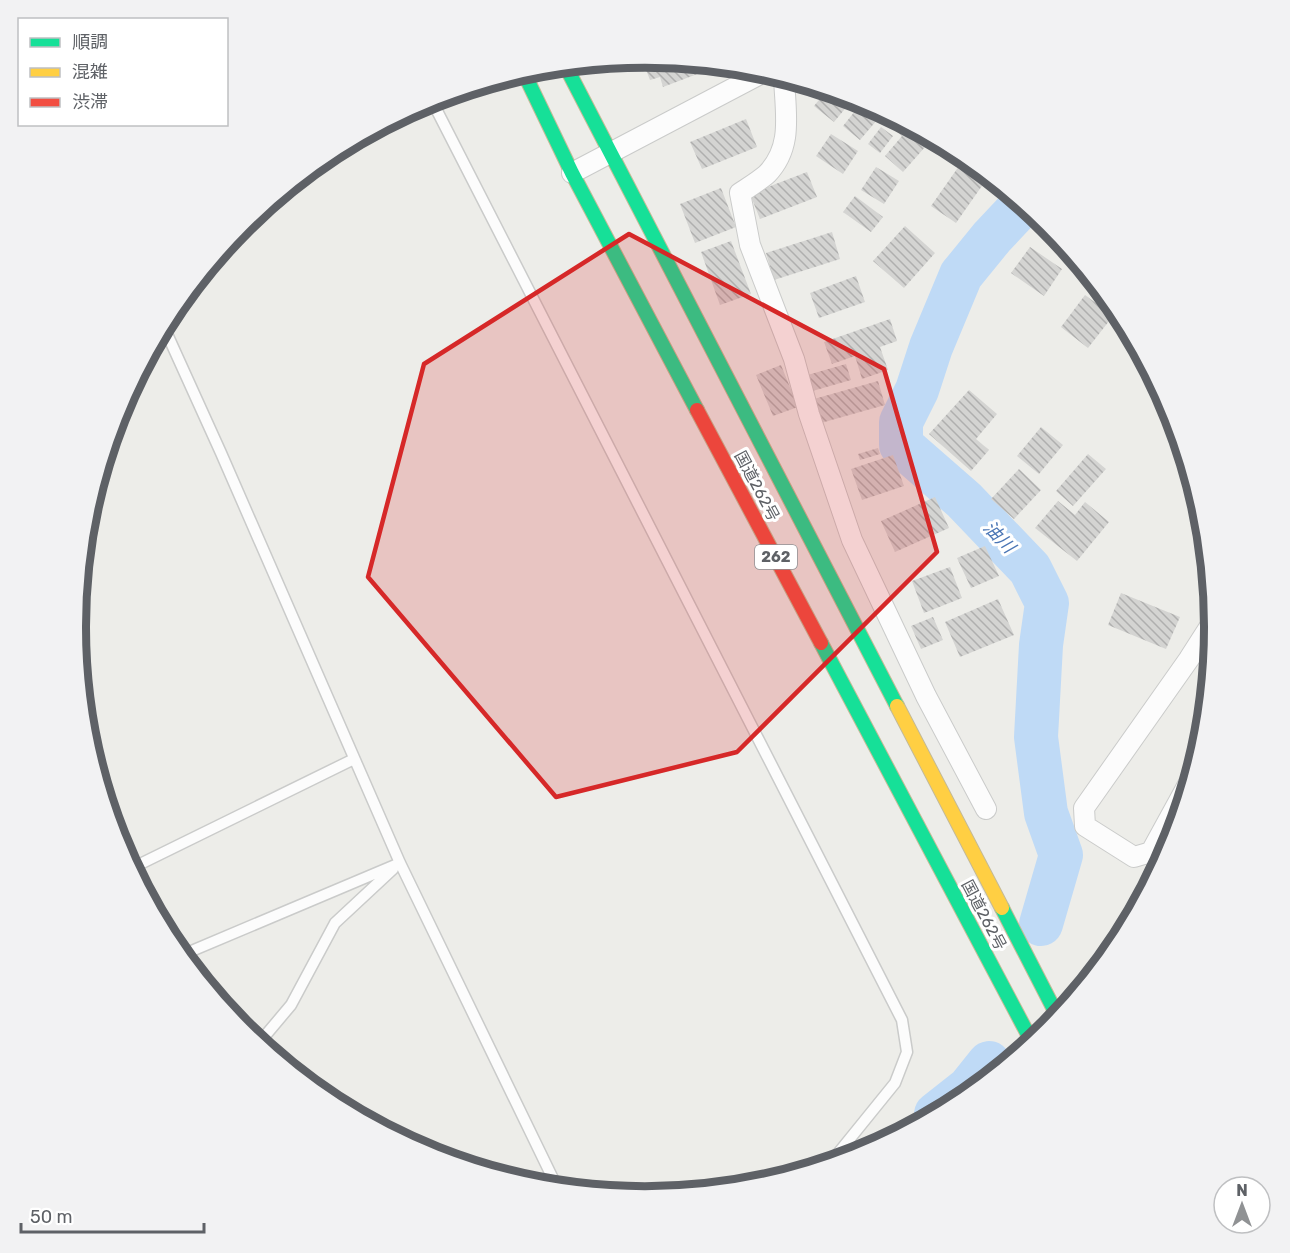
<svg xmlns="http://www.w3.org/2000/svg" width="1290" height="1253" font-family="Rubik,'Noto Sans JP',sans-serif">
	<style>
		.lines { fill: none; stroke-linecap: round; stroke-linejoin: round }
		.river { stroke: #bfdaf6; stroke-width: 44 }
		.building { fill: url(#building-back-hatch) }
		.lane-casing { stroke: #cacbca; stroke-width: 13 }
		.street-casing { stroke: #cacbca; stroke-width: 22 }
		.fast-casing { stroke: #c4ba97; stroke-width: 16 }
		.slow-casing { stroke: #c4ba97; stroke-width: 16 }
		.jam-casing { stroke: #c4ba97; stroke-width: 16 }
		.lane { stroke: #fcfcfc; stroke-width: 10 }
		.street { stroke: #fcfcfc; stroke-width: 20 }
		.fast { stroke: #16e098; stroke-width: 14 }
		.slow { stroke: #ffcf43; stroke-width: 14 }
		.jam { stroke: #f24e42; stroke-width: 14 }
		.marked { fill: #d62828; fill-opacity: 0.2; stroke: #d62828; stroke-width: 4.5; stroke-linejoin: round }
		.labels { text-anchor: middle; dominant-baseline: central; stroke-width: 6; stroke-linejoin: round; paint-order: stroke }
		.shield { fill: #fff; stroke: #8e9094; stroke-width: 1.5 }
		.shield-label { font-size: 15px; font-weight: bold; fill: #5e6166 }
		.street-label { font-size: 16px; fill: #5e6166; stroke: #fff }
		.water-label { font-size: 18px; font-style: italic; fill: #4b76b5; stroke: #fff }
		.rim { fill: none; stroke: #5e6166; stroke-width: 8 }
	</style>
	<defs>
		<pattern id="building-back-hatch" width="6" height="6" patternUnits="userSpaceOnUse" patternTransform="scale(1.5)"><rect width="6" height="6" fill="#d4d4d2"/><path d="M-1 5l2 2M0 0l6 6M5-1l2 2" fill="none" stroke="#afafae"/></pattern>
	</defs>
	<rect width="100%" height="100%" fill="#edede9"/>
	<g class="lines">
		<path class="river" d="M1023 204 992 237 961 275 931 347 917 390 901 422V445L964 500 1030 569 1047 603 1041 645 1036 737 1046 813 1061 855 1041 924
			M936 1114 969 1088 989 1063"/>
	</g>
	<path class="building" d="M641 57 696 62 700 73 663 87 660 77 650 80Z
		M827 90 854 98 834 122 814 106Z
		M863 101 883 113 860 140 843 126Z
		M893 117 933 138 903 172 885 156 902 136 887 123Z
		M746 119 757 147 702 169 690 142Z
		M881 127 893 136 880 153 868 144Z
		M831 134 858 151 843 174 816 156Z
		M959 166 984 183 956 223 931 206Z
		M876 167 899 181 884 204 861 190Z
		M807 172 817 197 760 219 750 194Z
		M721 188 736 227 695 243 680 204Z
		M855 196 883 217 871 232 843 212Z
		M1033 212 1054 232 1050 236 1029 216Z
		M905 226 935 253 904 288 873 261Z
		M832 232 840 259 774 280 766 253Z
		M731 241 751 294 720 305 701 252Z
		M1030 247 1062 269 1044 296 1011 273Z
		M856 276 865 302 819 318 810 293Z
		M1085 295 1113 316 1088 348 1061 327Z
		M890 319 897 341 880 347 888 370 862 379 855 356 832 364 824 342Z
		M846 364 851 380 809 392 804 376Z
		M781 365 798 407 773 416 756 375Z
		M878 381 885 405 821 423 814 399Z
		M969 390 997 414 976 439 989 450 971 471 929 434Z
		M1041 427 1063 445 1039 474 1017 456Z
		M878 448 880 454 860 460 858 454Z
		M1088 454 1106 469 1073 506 1056 491Z
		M893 455 904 486 862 500 851 469Z
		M1019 469 1041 490 1014 519 991 499Z
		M935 497 949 528 895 552 881 521Z
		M1058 501 1075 515 1085 502 1109 522 1077 561 1035 528Z
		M985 546 999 576 971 588 957 558Z
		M950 567 962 598 924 613 912 581Z
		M1121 593 1180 617 1166 649 1108 625Z
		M998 599 1014 635 960 657 945 622Z
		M933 617 943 640 921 649 911 626Z"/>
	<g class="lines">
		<g class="lane-casing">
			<path id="lane" d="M431 99 902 1020 907 1052 895 1083 831 1162
				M163 325 221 453 400 863 557 1187
				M132 868 354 759
				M182 955 400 863
				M259 1043 291 1005 335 923 393 869"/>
		</g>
		<g class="street-casing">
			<path id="street" d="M784 76C785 112 794 146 767 174 759 181 749 187 740 193L750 245 794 359 809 414 852 540 926 696 986 809
				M572 173 766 71
				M1191 779 1151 852 1134 857 1085 826 1084 808 1189 659 1214 620"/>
		</g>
		<g class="fast-casing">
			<path id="fast" d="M565 65 897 706
				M523 71 572 173 697 410
				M821 643 1032 1042
				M1002 908 1058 1017"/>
		</g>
		<g class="slow-casing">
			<path id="slow" d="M897 706 1002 908"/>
		</g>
		<g class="jam-casing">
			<path id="jam" d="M697 410 821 643"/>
		</g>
		<use href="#lane" class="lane"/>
		<use href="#street" class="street"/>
		<use href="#fast" class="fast"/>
		<use href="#slow" class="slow"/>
		<use href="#jam" class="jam"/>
	</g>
	<path class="marked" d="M629 234 884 369 937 552 737 752 556 797 368 577 424 364Z"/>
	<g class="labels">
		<rect class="shield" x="755" y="545" width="42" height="24" rx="4.5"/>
		<g class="shield-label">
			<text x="776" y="557">262</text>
		</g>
		<g class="street-label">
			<text transform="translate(757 486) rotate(62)">国道262号</text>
			<text transform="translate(984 915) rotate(62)">国道262号</text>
		</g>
		<g class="water-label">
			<text transform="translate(999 537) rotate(46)">油川</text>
		</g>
	</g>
	<path d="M0 0H1290V1253H0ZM86 627a559 559 0 1 1 1118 0a559 559 0 1 1-1118 0Z" fill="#f2f2f3" fill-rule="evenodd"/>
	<path class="rim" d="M86 627a559 559 0 1 1 1118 0a559 559 0 1 1-1118 0Z"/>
	<rect x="18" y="18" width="210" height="108" fill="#ffffff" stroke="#bfc0c2" stroke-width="1.5"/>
	<rect x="30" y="38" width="30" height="9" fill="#16e098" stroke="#bfc0c2" stroke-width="1.5"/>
	<text x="72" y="48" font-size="18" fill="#5e6166">順調</text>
	<rect x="30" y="68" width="30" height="9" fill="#ffcf43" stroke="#bfc0c2" stroke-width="1.5"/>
	<text x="72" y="78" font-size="18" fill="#5e6166">混雑</text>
	<rect x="30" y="98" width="30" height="9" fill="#f24e42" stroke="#bfc0c2" stroke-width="1.5"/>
	<text x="72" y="108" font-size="18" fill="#5e6166">渋滞</text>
	<g transform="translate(1242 1205)"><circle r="28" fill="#ffffff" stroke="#bfc0c2" stroke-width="1.5"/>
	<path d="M0-4.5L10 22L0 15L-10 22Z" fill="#909294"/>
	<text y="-9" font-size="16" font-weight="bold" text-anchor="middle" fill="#5e6166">N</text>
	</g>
	<path d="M21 1223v9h183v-9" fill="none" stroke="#5e6166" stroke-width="3"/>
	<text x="30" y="1223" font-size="18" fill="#5e6166" stroke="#ffffff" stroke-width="4.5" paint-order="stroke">50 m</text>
</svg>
